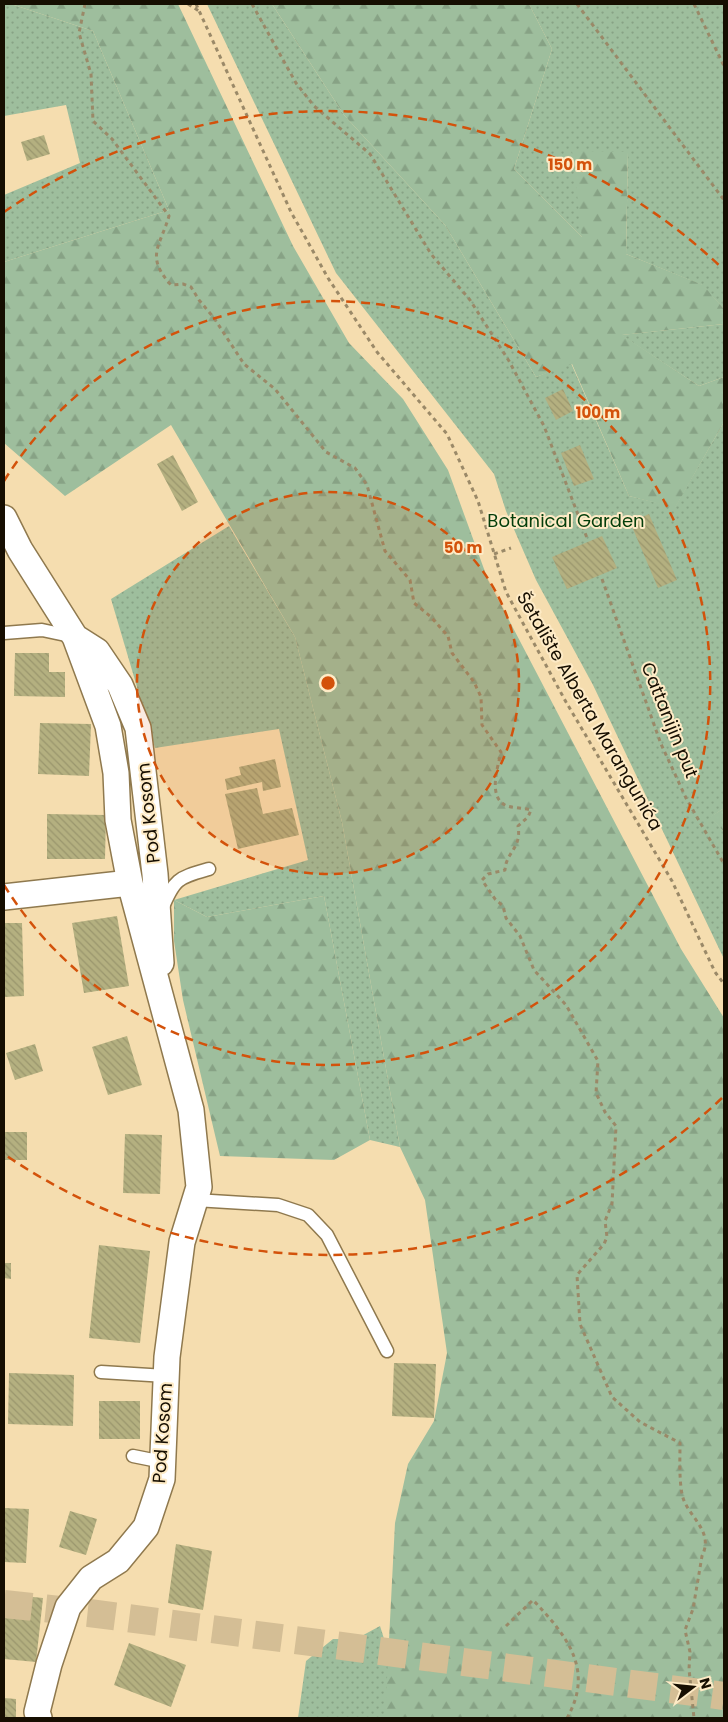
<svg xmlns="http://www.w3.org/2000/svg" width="728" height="1722" font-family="Poppins,sans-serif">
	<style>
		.grass { fill: url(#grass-dots) }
		.forest { fill: url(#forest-firs) }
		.building { fill: url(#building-back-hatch) }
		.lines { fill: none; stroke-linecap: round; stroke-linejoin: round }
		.secondary-tunnel { stroke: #d4be95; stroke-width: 28; stroke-dasharray: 28 14; stroke-linecap: butt }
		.service-casing { stroke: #8f794e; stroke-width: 15 }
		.minor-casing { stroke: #8f794e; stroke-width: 28 }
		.path { stroke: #9a8968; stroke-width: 3; stroke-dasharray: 4 4; stroke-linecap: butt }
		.service { stroke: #fff; stroke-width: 12 }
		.minor { stroke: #fff; stroke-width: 25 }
		.ring { fill: none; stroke: #d3520b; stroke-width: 2.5; stroke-dasharray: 9 6 }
		.labels { text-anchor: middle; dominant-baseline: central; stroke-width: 4; stroke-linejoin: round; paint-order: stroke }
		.park-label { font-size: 18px; fill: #033d0a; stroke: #feebc6 }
		.street-label { font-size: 18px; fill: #160e01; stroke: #feebc6 }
		.centre { fill: #d3520b; stroke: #feebc6; stroke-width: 2.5 }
		.ring-label { font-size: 15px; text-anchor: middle; font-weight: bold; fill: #d3520b; stroke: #feebc6; stroke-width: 4; stroke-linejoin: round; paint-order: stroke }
	</style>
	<defs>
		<pattern id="grass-dots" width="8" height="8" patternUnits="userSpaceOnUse" patternTransform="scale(1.25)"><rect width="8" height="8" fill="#9ebe9d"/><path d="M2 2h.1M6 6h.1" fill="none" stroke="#87a285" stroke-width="1.8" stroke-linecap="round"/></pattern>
		<pattern id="forest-firs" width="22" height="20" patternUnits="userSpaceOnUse" patternTransform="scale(1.25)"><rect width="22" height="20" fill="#9ebe9d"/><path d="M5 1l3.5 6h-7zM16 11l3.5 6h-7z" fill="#87a285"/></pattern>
		<pattern id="building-back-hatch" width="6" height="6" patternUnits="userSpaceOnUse" patternTransform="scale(1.25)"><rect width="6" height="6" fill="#b4b080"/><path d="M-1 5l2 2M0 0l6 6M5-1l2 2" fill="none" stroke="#9a966d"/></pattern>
	</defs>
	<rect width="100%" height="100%" fill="#f5ddaf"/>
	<path class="grass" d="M4 4H11L93 31 169 210 4 262V195L80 163 66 105 4 116Z
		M207 4H272L344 115 445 225 536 377 571 363 629 496 675 507 724 422V808L711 817 724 832V959L593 685 536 580 506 511 494 474 336 273Z
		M529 4H724V309L702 285 626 254 628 152 582 237 514 169 552 49Z
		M724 324V377L699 386 621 335Z
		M229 526 295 637 342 822 400 1147 370 1140 324 896 207 917 174 900 308 860 279 729 155 748 111 599Z
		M380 1626 393 1667 391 1718H298L306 1661 333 1639H356Z"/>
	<path class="forest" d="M11 4H178L293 246 349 343 403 399 448 470 488 580 681 949 724 1018V1718H385L395 1523 408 1464 434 1421 447 1353 425 1200 400 1147 342 822 295 637 171 425 65 496 4 443V262L169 210 93 31Z
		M272 4H529L552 49 514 169 582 237 572 151 628 152 626 254 703 285 724 309V324L622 335 699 386 724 377V422L675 508 629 496 572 364 536 377 445 225 344 115Z
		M724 808V832L710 817Z
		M324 896 370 1140 334 1160 220 1156 183 1000 174 941V900L207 917Z"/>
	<path class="building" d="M44 135 50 154 27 161 21 142Z
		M563 389 573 411 556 420 545 398Z
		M580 445 594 479 574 486 561 453Z
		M173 455 198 502 182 511 157 464Z
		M649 514 677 580 658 588 630 522Z
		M602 536 617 568 567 589 552 557Z
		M15 653H49V672H65V697L14 696Z
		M40 723 91 724 89 776 38 774Z
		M275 759 281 787 263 791 262 782 227 790 225 779 241 775 239 767Z
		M257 788 263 814 292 808 299 835 238 849 225 794Z
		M47 814 106 815 105 859H47Z
		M117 916 129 986 84 993 72 923Z
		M4 923H22L24 996 4 997Z
		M127 1036 142 1085 108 1095 92 1047Z
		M35 1044 43 1071 15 1080 6 1053Z
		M4 1132H27V1160H4Z
		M125 1134 162 1135 160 1194 123 1193Z
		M99 1245 150 1251 140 1343 89 1338Z
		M4 1263H11V1279L4 1278Z
		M394 1363 436 1364 434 1418 392 1416Z
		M9 1373 74 1375 73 1426 8 1424Z
		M99 1401H140V1439H99Z
		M4 1508 29 1509 26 1563 4 1562Z
		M70 1511 97 1519 86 1555 59 1547Z
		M176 1544 212 1551 203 1610 168 1603Z
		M4 1594 43 1598 36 1662 4 1659Z
		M129 1643 186 1665 171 1707 114 1685Z
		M4 1698 16 1699V1718H4Z"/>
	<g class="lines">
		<path class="secondary-tunnel" d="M4 1604 89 1613 724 1696"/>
		<g class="service-casing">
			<path id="service" d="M4 633 42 630 75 637
				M162 909C175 878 178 878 209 869
				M195 1200 278 1205 308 1215 327 1235 387 1351
				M101 1372 166 1376
				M133 1456 163 1462"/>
		</g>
		<g class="minor-casing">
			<path id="minor" d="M4 518 20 550 75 637 108 726 116 773 118 820 130 883 191 1110 199 1187 182 1242 167 1357 162 1479 146 1527 118 1561 91 1578 68 1607 49 1664 37 1712 39 1718
				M75 637 97 651 120 685 138 728 155 874 161 963
				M4 897 130 883"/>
		</g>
		<path class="path" d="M85 4 79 33 91 74 93 121 112 139 169 216C160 247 145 256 171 285L183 284 191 287 199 300 214 318 244 364 275 389 326 452 355 468 367 485 385 551 410 580 414 603 430 616 448 636 452 653 474 682 481 697 482 725 501 752C498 767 487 798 507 806 514 808 523 808 531 810L528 817 518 826C522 848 506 852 505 870L488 874 482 880 495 899 503 906 506 918 520 936 534 970 566 1005 598 1061 596 1093 605 1112 616 1126 612 1204 605 1221 607 1237 604 1244 577 1275 580 1324 612 1397 640 1422 680 1443C680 1459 679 1478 682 1494 686 1516 715 1530 702 1556L693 1609 685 1630 690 1652 689 1669 694 1718
			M188 4 199 11
			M196 4 291 212 328 278 377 352 447 434 478 501 506 592 566 702 672 881 715 972 724 984
			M252 4 296 83 314 106 370 154 431 254 470 300 509 361 544 426 587 538
			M577 4 724 200
			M694 4 724 66
			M494 554 511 548
			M602 579 661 744 686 798 724 864
			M506 1626 533 1600C566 1635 595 1669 567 1718"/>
		<use href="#service" class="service"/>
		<use href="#minor" class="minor"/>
	</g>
	<circle cx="328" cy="683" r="191" fill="#d3520b" fill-opacity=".12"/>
	<g class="ring">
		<circle cx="328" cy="683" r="191"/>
		<path d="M4 481A382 382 0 1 1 4 885"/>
		<path d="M722 1098A572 572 0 0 1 4 1154M4 212A572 572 0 0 1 722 268"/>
	</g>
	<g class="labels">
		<g class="park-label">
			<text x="566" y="520">Botanical Garden</text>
		</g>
		<g class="street-label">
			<text transform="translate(590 711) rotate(60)">Šetalište Alberta Marangunića</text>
			<text transform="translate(670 720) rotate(68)">Cattanijin put</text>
			<text transform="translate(148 813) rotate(-96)">Pod Kosom</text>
			<text transform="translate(162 1433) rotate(-86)">Pod Kosom</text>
		</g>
	</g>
	<circle cx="328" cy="683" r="8" class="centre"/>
	<g class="ring-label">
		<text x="570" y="170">150 m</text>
		<text x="598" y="418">100 m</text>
		<text x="463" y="553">50 m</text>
	</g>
	<rect width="728" height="1722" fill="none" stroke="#160e01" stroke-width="10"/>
	<g transform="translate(693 1687) rotate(74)" stroke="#feebc6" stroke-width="4" paint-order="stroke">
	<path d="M0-4L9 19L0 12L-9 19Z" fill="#160e01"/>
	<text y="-8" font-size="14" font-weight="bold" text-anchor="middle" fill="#160e01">N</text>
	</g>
</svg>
